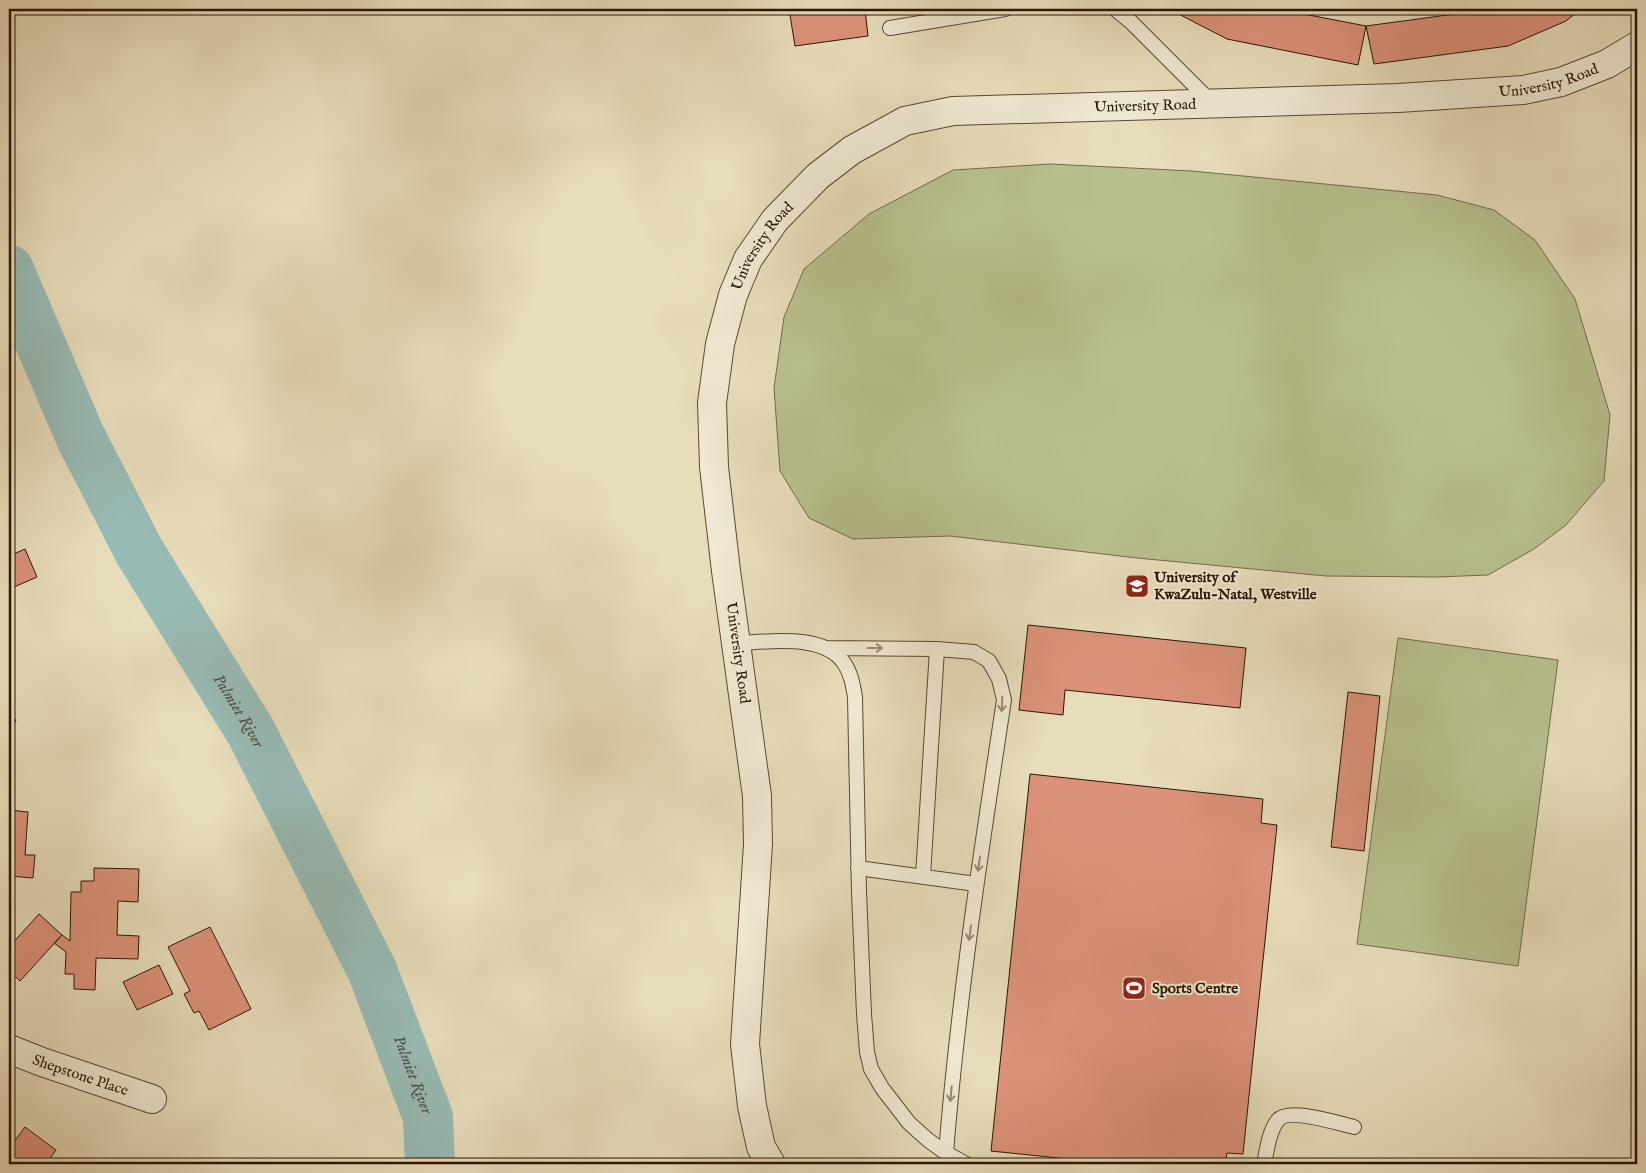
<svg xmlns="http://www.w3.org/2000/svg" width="1646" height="1173" font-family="'IM FELL English',serif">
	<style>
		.green { fill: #b8c08e; stroke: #706b48 }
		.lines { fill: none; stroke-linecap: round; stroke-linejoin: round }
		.river { stroke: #98bbb5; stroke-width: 50 }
		.building { fill: #dc927a; stroke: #291601 }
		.service-casing { stroke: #594830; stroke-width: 16 }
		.minor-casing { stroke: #594830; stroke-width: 30 }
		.tertiary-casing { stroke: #594830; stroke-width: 30 }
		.service { stroke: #f0e9d3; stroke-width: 14 }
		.minor { stroke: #f0e9d3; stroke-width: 28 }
		.tertiary { stroke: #f0e9d3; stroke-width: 28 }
		.oneway { stroke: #968a74 }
		.labels { text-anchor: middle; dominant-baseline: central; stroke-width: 4; stroke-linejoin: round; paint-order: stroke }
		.street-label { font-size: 15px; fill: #291601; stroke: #f0e9d3 }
		.poi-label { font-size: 15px; font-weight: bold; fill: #291601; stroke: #f0e9d3; text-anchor: start }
		.water-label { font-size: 16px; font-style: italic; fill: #505040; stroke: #f0e9d3 }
	</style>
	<rect width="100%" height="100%" fill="#e8ddbb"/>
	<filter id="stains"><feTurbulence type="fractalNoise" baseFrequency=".004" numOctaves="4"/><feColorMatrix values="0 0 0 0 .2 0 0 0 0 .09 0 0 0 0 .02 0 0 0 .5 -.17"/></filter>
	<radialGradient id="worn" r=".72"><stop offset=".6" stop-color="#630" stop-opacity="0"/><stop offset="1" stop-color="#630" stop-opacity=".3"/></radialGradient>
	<path class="green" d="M1050 164 1192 171 1437 195 1494 210 1535 240 1575 299 1610 415 1604 481 1566 525 1534 549 1488 575 1437 577 1326 576 1137 558 950 536 853 539 809 518 780 471 774 388 784 317 804 269 869 214 953 170Z
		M1398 638 1558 660 1518 966 1357 944Z"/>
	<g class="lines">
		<path class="river" id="s1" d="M9 270 80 436 139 551 251 732 372 970 428 1117 430 1164"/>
	</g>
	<path class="building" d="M789 9H865L868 36 795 46Z
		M1169 9H1278L1366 26 1358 65 1227 39Z
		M1492 9H1581L1566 21 1508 46 1374 64 1366 26Z
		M25 549 37 577 14 587 13 584 9 585V556Z
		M1028 625 1246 648 1240 708 1065 690 1063 715 1019 710Z
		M1348 692 1380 696 1364 851 1331 847Z
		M9 708 16 721 9 725Z
		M1030 774 1263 799 1261 823 1277 825 1243 1154 1227 1153 1225 1164H1116L991 1151Z
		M9 810 28 812 25 855H35L33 878 9 876Z
		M94 868 139 869 138 902 118 901 117 935 139 936 138 959 96 958 95 990 74 989V974H65L66 952 54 943 62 935 70 941 71 892H81V881H94Z
		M39 914 62 935 20 981 9 971V947Z
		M210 927 251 1009 209 1030 199 1011 194 1013 184 994 190 991 168 947Z
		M159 965 173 994 137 1010 123 982Z
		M25 1127 56 1150 46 1164H9V1138L14 1142Z"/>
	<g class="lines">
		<g class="service-casing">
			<path id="service" d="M1115 9 1131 22 1211 102
				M890 28 1005 9
				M737 643C768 642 824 633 844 663 851 673 853 685 855 697L859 892 864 1014 867 1052 871 1069 882 1088 909 1123 928 1140 946 1153 966 1164
				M826 648 937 649 974 652 989 661 999 679 1004 700C981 851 958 1001 946 1153
				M858 868 976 884
				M923 876 937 649
				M1264 1164C1267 1150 1269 1131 1278 1120 1289 1107 1340 1124 1354 1127"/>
		</g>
		<g class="minor-casing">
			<g id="minor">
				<path id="s2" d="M9 1049 42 1062 152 1099"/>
			</g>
		</g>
		<g class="tertiary-casing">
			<g id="tertiary">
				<path id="s3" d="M771 1164 761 1147 752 1106 745 1044 758 844 757 796 726 571 714 467 712 403 720 344 733 295 748 259 775 220 818 176 852 150 905 121 953 111 1398 98 1523 90 1561 82 1607 64 1637 46"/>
			</g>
		</g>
		<use href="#service" class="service"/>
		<use href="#minor" class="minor"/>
		<use href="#tertiary" class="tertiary"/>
	</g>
	<defs><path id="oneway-shaft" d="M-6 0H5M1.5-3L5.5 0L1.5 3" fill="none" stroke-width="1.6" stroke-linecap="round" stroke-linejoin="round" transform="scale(1.25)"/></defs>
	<g class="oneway">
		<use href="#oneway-shaft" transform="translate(875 648)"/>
		<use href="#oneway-shaft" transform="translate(1002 704) rotate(92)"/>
		<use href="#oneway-shaft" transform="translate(979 864) rotate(98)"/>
		<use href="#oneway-shaft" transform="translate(970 933) rotate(98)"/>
		<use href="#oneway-shaft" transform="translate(951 1094) rotate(95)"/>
	</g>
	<defs>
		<g id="university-square" transform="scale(1.25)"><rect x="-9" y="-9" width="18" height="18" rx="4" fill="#8f2418" stroke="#f0e9d3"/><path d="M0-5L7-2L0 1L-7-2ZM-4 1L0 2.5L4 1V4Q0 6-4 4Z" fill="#fff"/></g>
		<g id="stadium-square" transform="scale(1.25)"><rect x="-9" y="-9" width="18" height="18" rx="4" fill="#8f2418" stroke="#f0e9d3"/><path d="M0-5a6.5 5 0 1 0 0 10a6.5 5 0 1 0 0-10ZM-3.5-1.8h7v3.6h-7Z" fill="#fff"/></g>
	</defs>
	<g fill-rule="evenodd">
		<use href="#university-square" x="1137" y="586"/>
		<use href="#stadium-square" x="1134" y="988"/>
	</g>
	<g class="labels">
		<g class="street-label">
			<text stroke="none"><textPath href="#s3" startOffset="1776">University Road</textPath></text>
			<text stroke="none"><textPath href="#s3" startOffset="1371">University Road</textPath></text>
			<text stroke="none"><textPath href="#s3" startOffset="936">University Road</textPath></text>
			<text transform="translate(738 653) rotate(82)">University Road</text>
			<text stroke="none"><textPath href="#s2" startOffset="76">Shepstone Place</textPath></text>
		</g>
		<g class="poi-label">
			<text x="1154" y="577">University of<tspan x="1154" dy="17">KwaZulu-Natal, Westville</tspan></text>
			<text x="1152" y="988">Sports Centre</text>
		</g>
		<g class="water-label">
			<text stroke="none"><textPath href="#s1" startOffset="498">Palmiet River</textPath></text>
			<text stroke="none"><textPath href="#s1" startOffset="902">Palmiet River</textPath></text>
		</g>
	</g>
	<rect width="1646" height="1173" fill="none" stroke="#e8ddbb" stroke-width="30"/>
	<rect x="10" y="10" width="1626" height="1153" fill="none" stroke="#291601" stroke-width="2.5"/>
	<rect x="15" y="15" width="1616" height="1143" fill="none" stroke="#291601"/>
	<rect width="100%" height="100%" filter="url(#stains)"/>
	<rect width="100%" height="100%" fill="url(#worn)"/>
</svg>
